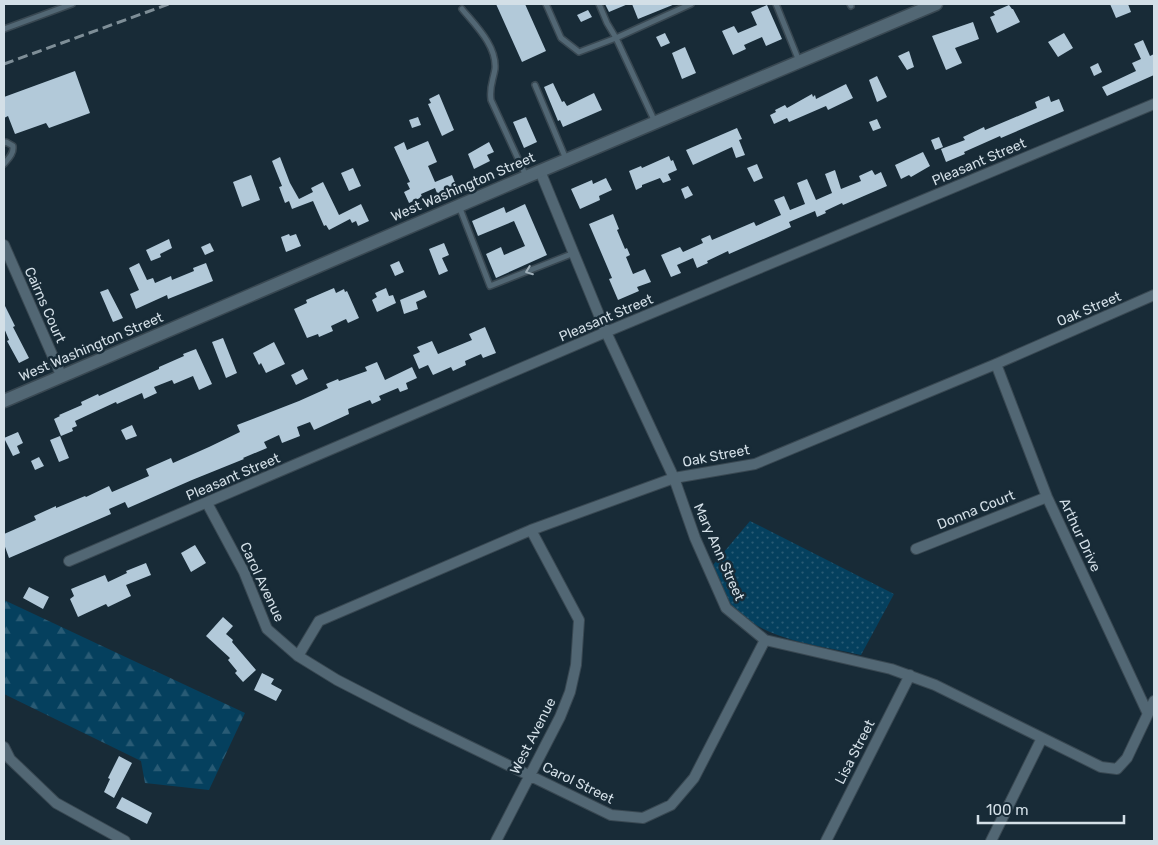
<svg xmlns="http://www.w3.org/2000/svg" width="1158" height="845" font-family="Rubik,sans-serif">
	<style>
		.forest { fill: url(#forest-firs) }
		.park { fill: url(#park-dots) }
		.building { fill: #b2c9d9 }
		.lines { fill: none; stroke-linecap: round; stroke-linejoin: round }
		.service-casing { stroke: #394852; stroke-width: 8 }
		.minor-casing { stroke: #394852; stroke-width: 12 }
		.secondary-casing { stroke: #394852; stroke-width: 15 }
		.service { stroke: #526774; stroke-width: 5 }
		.minor { stroke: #526774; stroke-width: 10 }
		.secondary { stroke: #526774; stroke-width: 12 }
		.rail { stroke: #7e8e97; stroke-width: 3; stroke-dasharray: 10 5; stroke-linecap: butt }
		.oneway { stroke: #9fafb9 }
		.labels { text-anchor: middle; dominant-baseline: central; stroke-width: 5; stroke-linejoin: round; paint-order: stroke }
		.street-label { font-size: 14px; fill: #d3dfe7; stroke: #182b37 }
	</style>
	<defs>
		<pattern id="forest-firs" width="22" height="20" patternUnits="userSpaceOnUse" patternTransform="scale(1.25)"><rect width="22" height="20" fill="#05405e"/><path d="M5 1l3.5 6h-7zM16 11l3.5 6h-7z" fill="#295b75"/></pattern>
		<pattern id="park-dots" width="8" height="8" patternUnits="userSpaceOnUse" patternTransform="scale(1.25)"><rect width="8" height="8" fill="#05405e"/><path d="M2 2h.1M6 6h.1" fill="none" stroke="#295b75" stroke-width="1.8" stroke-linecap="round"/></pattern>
	</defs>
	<rect width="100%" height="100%" fill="#182b37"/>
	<path class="forest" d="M4 600 245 713 209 790 145 783 141 761 4 694Z"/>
	<path class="park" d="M750 521 894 594 861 655C818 645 765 641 733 607 726 600 718 575 713 565Z"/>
	<path class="building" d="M496 4H525L546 51 522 62Z
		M605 4H628L609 12Z
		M632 4H675L638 19Z
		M1110 4H1128L1131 12 1116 18Z
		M767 5 782 39 766 46 762 37 744 45 746 49 733 55 722 31 734 26 738 33 757 25 751 12Z
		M1009 5 1012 9H1013L1020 22 997 33 990 17 995 15 993 12Z
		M588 10 592 17 581 22 577 15Z
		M973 22 979 39 955 48 962 63 946 70 932 36Z
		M665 33 670 43 661 47 656 37Z
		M1064 33 1073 48 1058 57 1048 42Z
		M1143 40 1150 56 1154 54V75L1107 96 1102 87 1136 71 1132 63 1141 59 1134 44Z
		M685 47 696 73 682 79 672 53Z
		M909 51 914 67 907 70 898 56Z
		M1098 63 1102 72 1094 76 1090 67Z
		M75 71 90 113 49 128 46 123 15 134 8 116 4 118V97Z
		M877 76 887 97 877 102 869 80Z
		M553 83 562 102 564 101 567 106 594 93 602 110 563 127 560 120 558 121 544 87Z
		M846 84 853 98 828 110 826 106 789 122 787 118 774 124 770 115 776 112 775 110 785 105 787 108 812 94 813 97 815 95 816 99Z
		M439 94 454 130 442 136 428 104 431 103 429 99Z
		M1049 96 1051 102 1059 99 1064 111 1001 138 1000 136 964 152 965 154 946 162 941 149 965 140 963 137 984 127 985 130 1037 108 1035 102Z
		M418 117 421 125 412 128 409 120Z
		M526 117 537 142 524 148 513 122Z
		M877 119 881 128 873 131 869 122Z
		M737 128 742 139 739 140 745 155 736 158 732 147 693 165 686 150Z
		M939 137 943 147 935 150 931 140Z
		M428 141 437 162 428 166 435 182 452 175 458 190 439 198 435 188 421 194 422 197 409 203 404 192 410 189 407 183 410 182 394 147 404 142 407 150Z
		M489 142 494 152 487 155 490 161 474 169 468 154Z
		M923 152 930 166 911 177 909 175 901 179 895 165Z
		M669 156 671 161 673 160 677 170 668 174 671 180 663 183 660 178 642 185V187L636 190 629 171 641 166 642 168Z
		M280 157 290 183 299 199 313 192 311 188 323 182 339 215 361 204 369 221 358 226 356 221 352 223 350 219 329 230 326 225 324 226 313 201 292 209 289 201 285 203 279 187 282 186 272 161Z
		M757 164 763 178 754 182 747 168Z
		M353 168 361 186 349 191 341 173Z
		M835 170 841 189 861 181 859 176 872 170 875 175 881 172 887 186 843 205 842 203 825 211 826 213 817 217 815 211 789 222 791 227 729 254 728 251 707 261 708 263 697 268 693 258 677 265 681 273 671 277 661 255 680 247 683 252 703 243 701 239 710 235 712 240 754 222 756 226 781 215 774 200 784 196 790 210 805 204 797 183 807 179 816 200 832 193 825 174Z
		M251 175 260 200 242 207 233 182Z
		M606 178 612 190 599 196 600 200 580 209 571 189 592 180 593 184Z
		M688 186 693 195 685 199 681 189Z
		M525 204 547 255 496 278 486 254 501 247 504 255 525 246 514 221 478 236 472 221 504 207 506 213Z
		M613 214 619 229 617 230 625 249 627 248 630 255 626 257 633 274 645 269 651 282 637 287 639 291 618 300 609 279 612 278 589 224Z
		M289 234 290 236 296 234 301 246 286 252 281 237Z
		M169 239 172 248 160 254 161 257 151 261 146 250Z
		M210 243 214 251 205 255 201 247Z
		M444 243 449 255 442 258 448 271 439 275 429 249Z
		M399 261 404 272 395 276 390 265Z
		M139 263 147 280 153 278 155 283 171 276 172 280 194 271 193 268 206 263 213 281 168 299 167 295 136 309 130 294 139 290 129 268Z
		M334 288 336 293 344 289 345 292 347 291 359 318 348 323 346 319 331 326 333 331 319 337 318 334 307 338 294 309 307 303 306 300Z
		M386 288 389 296 393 295 396 303 377 312 372 300 377 297 375 293Z
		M108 289 123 318 113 322 100 292Z
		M424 290 427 297 416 302 418 309 404 314 400 300Z
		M4 304 15 326 13 327 29 358 19 363 7 341 9 340 4 328Z
		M485 327 496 353 483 358 481 354 465 361 466 365 453 371 451 367 433 375 428 365 419 369 413 355 420 352 417 347 432 341 438 354 472 340 469 334Z
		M223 338 237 373 226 378 212 342Z
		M274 342 285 364 266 373 261 363 259 365 253 353Z
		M196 349 212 384 199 390 193 376 174 384 172 380 154 387 157 393 144 399 142 393 117 404 116 402 75 421 77 426 72 428 73 431 61 436 54 419 60 416 59 415 82 405 81 402 98 394 99 396 159 369V367L184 356 183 354Z
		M377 362 385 380 412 367 417 378 406 383 408 389 400 392 398 388 379 396 381 400 372 404 370 400 348 409 349 414 314 430 310 422 297 427 300 436 282 443 279 435 264 442 267 448 243 458 244 459 192 480 128 508 125 502 109 509 111 514 9 558 4 544V534L36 520 34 516 56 506V508L85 496 86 497 109 486 112 492 149 476 146 469 171 458 173 463 209 447 240 432 237 425 299 401 328 388 326 384 338 379 339 381 367 371 365 367Z
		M303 369 308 379 296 385 291 375Z
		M132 425 137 436 126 440 121 430Z
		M18 432 23 443 17 446 20 453 13 456 4 438Z
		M60 436 69 458 59 462 50 440Z
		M39 457 44 466 35 470 31 461Z
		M195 545 206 563 191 572 181 553Z
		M146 563 151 575 126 585 131 596 108 607 106 604 78 617 70 599 74 596 71 589 105 575 108 582 127 573 126 571Z
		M29 587 49 597 43 609 23 598Z
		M223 617 233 626 226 634 233 640 232 642 256 670 243 682 235 673 237 671 228 660 230 658 206 636Z
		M262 673 274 679 271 684 282 690 276 701 254 690Z
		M119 756 132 763 114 798 104 792 110 779 108 778Z
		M122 797 152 813 147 824 116 808Z"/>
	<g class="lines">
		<g class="service-casing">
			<path id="service" d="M546 4 561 38 579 52 616 38 655 122
				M599 4 607 23 616 38 691 4
				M776 4 799 61
				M850 4 851 6
				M462 9C476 26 497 46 495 69 493 81 489 87 491 100L526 176
				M4 29 72 4
				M535 85 566 159
				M4 143 6 142 13 146C14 154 8 159 4 164
				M459 206 490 286 574 253"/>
		</g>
		<g class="minor-casing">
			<path id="minor" d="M540 171 606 332 674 478 695 538 726 608 765 640 891 669 935 685 1101 767 1117 769 1127 758 1154 701
				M4 245 61 375
				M996 364 1047 497 1148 714
				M207 503 244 572 267 629 298 656 337 680 411 718 611 815 643 818 671 805 694 778 765 640
				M916 549 1047 497
				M69 561 606 332 1154 104
				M298 656 319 621 531 530 674 478 755 464 996 364 1154 295
				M4 747 10 759 56 803 125 841
				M496 841 560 717 570 692 576 665 579 620 531 530
				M826 841 910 675
				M991 841 1042 738"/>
		</g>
		<g class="secondary-casing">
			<path id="secondary" d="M4 401 526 177 936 4"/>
		</g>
		<use href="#service" class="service"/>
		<use href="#minor" class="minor"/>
		<use href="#secondary" class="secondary"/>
		<path class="rail" d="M4 64 169 4"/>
	</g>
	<defs><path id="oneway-chevron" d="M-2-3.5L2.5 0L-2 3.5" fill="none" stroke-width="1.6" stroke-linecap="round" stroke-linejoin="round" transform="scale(1.25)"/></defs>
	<use class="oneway" href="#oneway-chevron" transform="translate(529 271) rotate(159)"/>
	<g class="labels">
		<g class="street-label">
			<text transform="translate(979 162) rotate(-23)">Pleasant Street</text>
			<text transform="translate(463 187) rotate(-23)">West Washington Street</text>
			<text transform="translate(45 305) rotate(66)">Cairns Court</text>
			<text transform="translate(1089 309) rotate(-23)">Oak Street</text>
			<text transform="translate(606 318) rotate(-23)">Pleasant Street</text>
			<text transform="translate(91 347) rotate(-23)">West Washington Street</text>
			<text transform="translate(716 456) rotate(-11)">Oak Street</text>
			<text transform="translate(233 477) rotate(-23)">Pleasant Street</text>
			<text transform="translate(976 510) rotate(-22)">Donna Court</text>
			<text transform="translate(1080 535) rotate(65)">Arthur Drive</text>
			<text transform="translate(719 552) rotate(66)">Mary Ann Street</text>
			<text transform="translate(262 582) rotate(65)">Carol Avenue</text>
			<text transform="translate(533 736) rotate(-63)">West Avenue</text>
			<text transform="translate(855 752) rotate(-63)">Lisa Street</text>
			<text transform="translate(578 783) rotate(26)">Carol Street</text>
		</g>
	</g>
	<rect width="1158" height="845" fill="none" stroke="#d3dfe7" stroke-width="10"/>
	<path d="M978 815v8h146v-8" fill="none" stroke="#d3dfe7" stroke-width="2.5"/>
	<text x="986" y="815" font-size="15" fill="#d3dfe7" stroke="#182b37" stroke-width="4" paint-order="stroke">100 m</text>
</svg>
